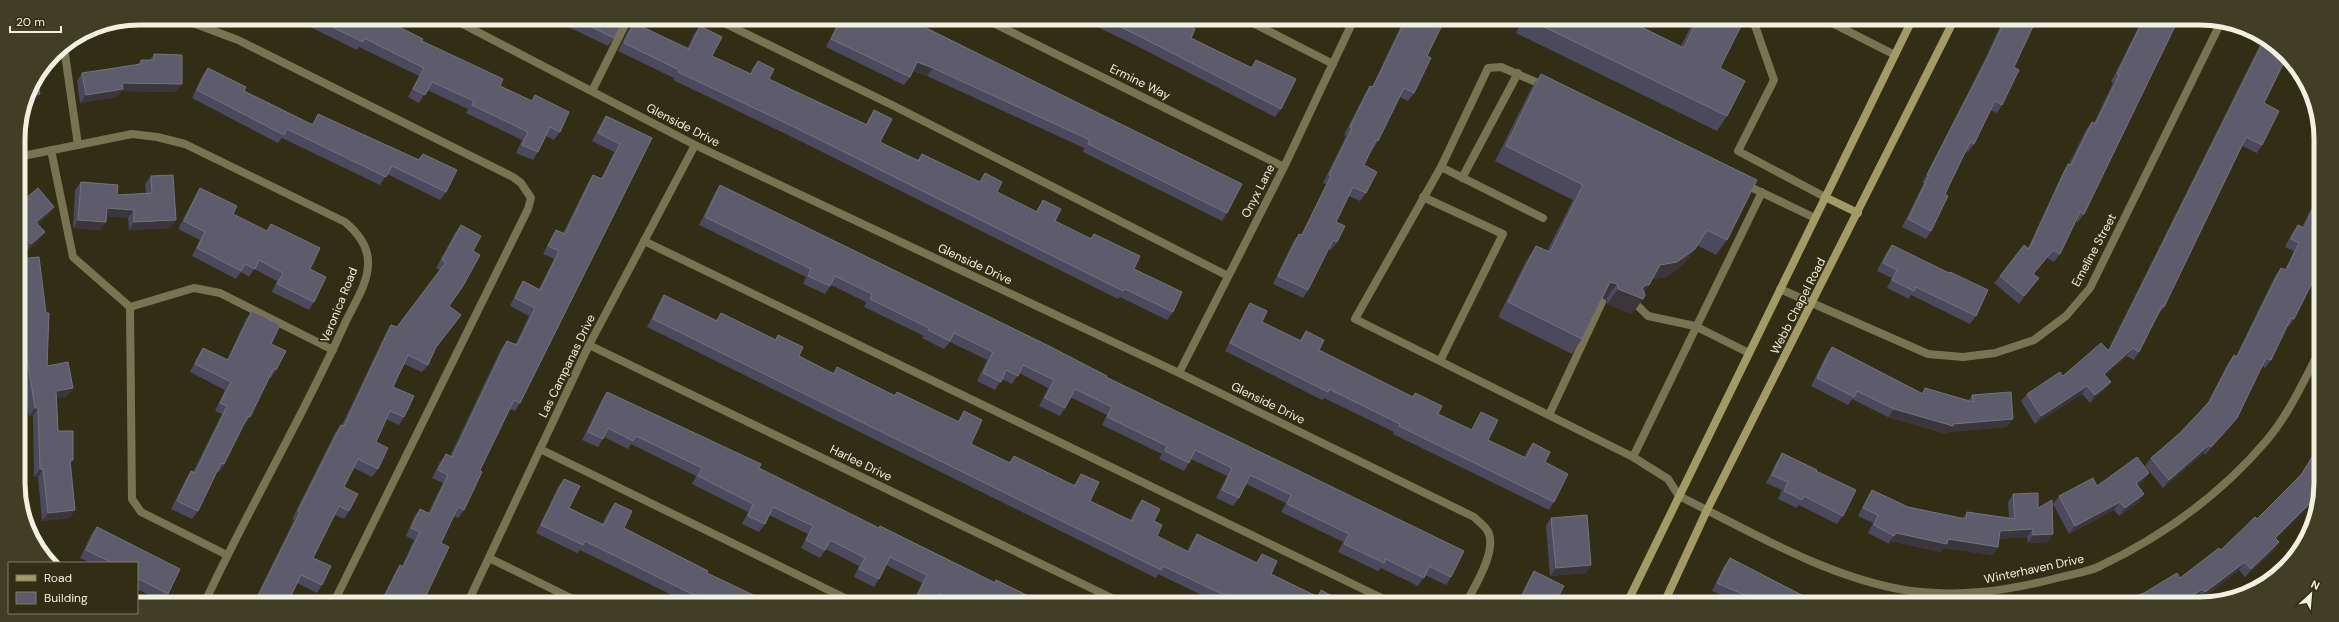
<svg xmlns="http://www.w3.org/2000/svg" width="2339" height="622" font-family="'DM Sans',sans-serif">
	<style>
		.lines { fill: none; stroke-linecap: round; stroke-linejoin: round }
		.lane { stroke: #787453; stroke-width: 8 }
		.street { stroke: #787453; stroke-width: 8 }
		.secondary { stroke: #a29b66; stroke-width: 8 }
		.wall { fill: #4c495e }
		.shaded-wall { fill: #3a363b }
		.building { fill: #5e5b6c; stroke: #75727e }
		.labels { text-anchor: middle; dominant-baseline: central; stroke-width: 3.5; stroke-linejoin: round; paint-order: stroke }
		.street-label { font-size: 12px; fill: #f2f1e1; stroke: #312e15 }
		.rim { fill: none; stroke: #f2f1e1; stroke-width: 5 }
	</style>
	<rect width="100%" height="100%" fill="#312e15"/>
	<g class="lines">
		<path class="lane" d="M159 18 190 22 238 40 513 177 521 183 531 198 528 209 334 602
			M716 19 894 106 1228 276
			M1245 19 1333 64
			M1753 20 1774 80 1738 151 1825 197
			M1826 20 1895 55
			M64 47 78 145
			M1545 86 1501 67 1488 68 1441 167 1355 319 1633 457 1668 479 1679 496
			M592 91 628 19
			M51 150 73 257 130 307
			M1441 167 1543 218
			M1462 178 1518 73
			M1744 184 1815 218
			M1423 197 1503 234 1440 361
			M644 241 1392 603
			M1637 305 1648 316 1695 326 1749 353
			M1549 415 1602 302
			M540 449 853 602
			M1633 457 1762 192
			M227 555 141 512 132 499 130 307 194 288 220 293 333 350"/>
		<path class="street" d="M451 18 695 145 1179 373 1474 517C1478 521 1484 525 1487 530 1499 548 1475 586 1466 603
			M985 19 1284 167
			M18 157 132 134 157 137 185 144 345 222C357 232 368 245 368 262 369 282 354 304 346 321 303 417 249 507 205 602
			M1780 289 1928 354 1963 357 1995 353 2034 340 2066 316 2090 288 2222 20
			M589 345 1122 603
			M1179 373 1284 167 1354 19
			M1679 496C1750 531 1821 574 1899 589 1954 599 2008 591 2061 577 2073 574 2087 572 2098 567 2162 537 2221 494 2267 440 2289 414 2303 382 2319 352
			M489 558 579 602
			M468 602 589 345 695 145"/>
		<path class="secondary" d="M1825 197 1858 213
			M1627 603 1912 20
			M1664 603 1707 510 1954 20"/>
	</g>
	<path class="wall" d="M278 18H381L500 86 531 101 535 95 560 132 554 140 546 136 538 152 533 160 516 153 522 140 466 113 468 109 427 90 419 103 408 97 419 76 359 47 357 50 300 22 296 27Z
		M560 18 624 19 614 38 608 46 564 25 566 22Z
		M819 19H908L1227 213 1222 221 1083 152 1084 148 927 76 913 71 910 77 904 85 826 47 836 27Z
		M1081 19H1162L1174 25 1177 20 1191 38 1251 67 1256 60 1281 109 1275 117 1135 45Z
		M1404 19H1445L1427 56 1414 93 1408 101 1400 97 1378 141 1373 149H1372L1364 165 1366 193 1360 201 1349 196 1336 222 1337 242 1331 250 1328 249 1308 290 1303 298 1273 284 1293 242 1299 234 1301 235 1326 184 1323 183 1346 136 1344 135 1365 94 1370 86 1372 87Z
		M1522 20H1627L1681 46 1694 20H1744L1720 68 1727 116 1717 131 1516 33Z
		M2003 20H2042L2041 22 2036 20 2014 67 2002 105 1997 113 1990 110 1974 144 1968 152 1966 151 1945 194 1931 231 1926 239 1902 227 1924 183H1922L1983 63Z
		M2134 20H2178L2084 214 2078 222 2076 221 2060 254 2054 262 2047 258 2034 274 2033 286 2019 304 1994 283 2000 276 2028 248 2063 172 2068 164H2069L2086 130 2092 122 2094 123 2113 83 2111 82 2140 24 2134 21Z
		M634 23 687 49 694 34 700 26 712 56 750 74 752 69 758 61 769 79 866 124 869 118 874 110 880 142 917 160 922 154 979 182 985 173 997 192 1036 211 1043 200 1055 221 1090 238 1094 234 1134 269 1173 312 1167 320 1120 297 1118 299 788 135 673 80 674 78 618 51 628 31Z
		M2264 37 2286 54 2264 103 2262 145 2257 153 2242 146 2164 307 2158 315 2139 352 2134 360 2127 356 2105 375 2111 382 2105 389 2090 403 2082 394 2035 424 2021 401 2027 394 2063 376 2108 350Z
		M154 54 176 92 121 91 117 97 80 103 77 81 82 73 137 65 141 60H150Z
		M208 68 244 91 312 124 318 114 418 159 423 154 446 192 440 200 387 174 380 185 282 138 278 143 192 98 202 76Z
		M1541 74 1727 240 1716 255 1697 245 1684 264 1666 277 1652 279 1644 293 1643 299 1632 314 1607 304 1606 299 1602 298 1582 339 1572 354 1498 317 1526 261 1536 246 1547 251 1573 200 1495 161 1531 89Z
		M606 116 652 138 520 403 515 411 510 409 480 470 464 510 458 518 454 516 441 543 423 602H380L395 573 400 565 402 566 414 540 406 536 414 517 420 509 428 513 443 483 432 478 440 462 446 454 450 456 501 349 507 341 515 345 529 316 510 306 518 289 523 281 539 289 554 259 543 254 551 238 556 230 563 233 588 183 593 175 601 179 614 152 592 141 601 124Z
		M151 176 170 228 129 230 128 218 106 216 100 230 73 228 75 190 81 182 117 195 146 194 145 184Z
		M720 185 1106 377 1451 577 1446 585 1425 575 1418 586 1381 568 1378 571 1338 552 1343 542 1281 512 1286 503 1246 484 1239 498 1233 506 1216 498 1227 476 1191 459 1184 471 1159 459 1162 454 1102 425 1107 415 1070 397 1065 408 1060 416 1039 406 1048 388 1019 373 1012 384 1002 379 995 390 977 381 987 360 950 342 944 349 922 338 924 336 864 307 866 302 831 285 825 294 803 284 806 277 699 225 715 193Z
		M200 188 233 214 266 231 271 224 310 269 314 302 309 310 272 292 277 281 254 269 249 277 241 272 236 279 192 256 200 240 178 229 195 196Z
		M2319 192V269L2294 319 2288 327H2287L2271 360 2265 368 2262 366 2231 426 2205 455 2204 453 2163 488 2145 466 2151 458 2180 433 2206 406 2228 363 2234 355 2236 356 2275 276 2281 268 2285 270 2294 251 2285 247 2292 233 2298 225 2302 227Z
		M19 204 48 215 38 224 39 240 26 252 19 244Z
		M461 225 473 251 449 306 461 315 435 349 428 365 422 372 404 364 393 387 404 417 399 425 386 419 376 442 378 469 372 477 354 468 344 487 349 511 344 519 335 515 313 558 322 585 317 593 297 583 288 602H254L294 520 292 519 335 433 341 425H342L386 333 391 325 397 327 440 270 436 268 455 233Z
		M1892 245 1976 316 1970 324 1911 295 1909 299 1887 288 1892 278 1877 271 1886 253Z
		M19 259 47 366 73 388 67 396 57 398 58 431 73 460 71 463 70 518 42 521 38 477H34L33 416H29L20 359Z
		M664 295 716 320 721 313 775 340 778 335 799 356 833 373 837 367 895 395 897 392 957 422 964 411 971 444 1009 462 1014 456 1074 485 1081 474 1090 501 1130 520 1136 508 1142 500 1154 521 1157 536 1187 551 1192 542 1197 534 1256 563 1262 554 1271 574 1317 596 1321 590 1336 603H1221L1217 601 1216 602 1158 574 1156 578 647 327 659 303Z
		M1250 303 1262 322 1300 340 1306 331 1319 350 1412 397 1415 393 1438 414 1471 430 1476 420 1481 412 1488 440 1524 458 1527 451 1533 443 1545 462 1554 502 1549 510 1393 434 1394 432 1324 398 1322 400 1225 351 1245 311Z
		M252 311 271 344 276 370 271 378 269 377 250 417 244 425 224 464 219 472H217L198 511 192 519 171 509 186 479 191 471 193 472 222 414 215 411 225 390 190 372 198 356 203 348 227 360 246 319Z
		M1832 347 1922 393 1925 388 1968 401 1972 395 2007 427 1948 432 1947 434 1888 417 1852 399 1848 405 1811 386 1826 355Z
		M607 392 879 528 880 526 995 582 996 580 1041 603 937 602 935 601 934 602H912L922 583 886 565 879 579 874 587 854 577 859 566 826 549 820 558 801 548 808 534 769 515 765 524 759 532 742 524 748 512 692 484 696 476 631 444 628 449 604 437 598 447 582 440 602 399Z
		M2318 447 2319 499 2317 502 2315 500 2276 539 2274 550 2245 577 2239 570 2200 600 2197 597 2186 604H2114L2144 593 2180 578 2221 550 2257 519 2300 475Z
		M1782 453 1816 471 1843 516 1837 524 1799 505 1797 508 1778 499 1782 490 1766 483 1777 461Z
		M2149 473 2143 481 2138 485 2139 502 2119 516 2114 510 2069 534 2053 504 2059 496Z
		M564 479 569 508 602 524 609 511 615 503 624 528 707 573 768 602H686L580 550 577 553 536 533 558 487Z
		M1872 490 1908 507 1962 519 1967 512 2009 518 2008 502 2013 494 2038 508 2048 542 2028 543 2027 537 1999 539 1998 547 1992 555 1944 548 1941 552 1890 541 1889 544 1868 533 1873 523 1858 516 1867 498Z
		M1551 518 1591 565 1586 573 1550 576 1546 526Z
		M97 527 180 569 168 594 163 602 137 589V563H91L80 558 91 535Z
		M1730 558 1816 602 1818 599 1827 603H1739L1712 591 1724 566Z
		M1534 571 1555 603H1517L1529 579Z"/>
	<path class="shaded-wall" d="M917 62 933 68 927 76 911 70Z
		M122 83 182 84 176 92 121 91 117 97 80 103 86 95Z
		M40 94 34 102 25 104 26 97Z
		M28 107 22 115 24 108Z
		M54 207 48 215 30 230 36 222Z
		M107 208 134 210 128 218 102 216Z
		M78 220 106 222 100 230 73 228Z
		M176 220 170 228 129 230 134 222Z
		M45 232 39 240 26 252 31 244Z
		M1695 249 1684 264 1666 277 1649 280 1660 265Z
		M2053 250 2047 258 2028 282 2033 274Z
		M2039 278 2033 286 2019 304 2024 296Z
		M1610 282 1617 284 1606 299 1599 297Z
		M1646 285H1649L1640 298 1643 299 1632 314 1607 304 1618 289 1642 288Z
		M21 300H24L19 307V302Z
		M2133 348 2127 356 2098 382 2104 374Z
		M23 351H26L20 359V355Z
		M2111 382 2105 389 2090 403 2095 395Z
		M2087 386 2082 394 2035 424 2041 416Z
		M73 388 67 396 51 399 56 391Z
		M35 408H38L33 416H29Z
		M1894 409 1953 424 2013 419 2007 427 1948 432 1947 434 1888 417Z
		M2237 418 2231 426 2205 455 2211 447Z
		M2209 445 2204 453 2163 488 2169 480Z
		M40 469H43L38 477H34Z
		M2149 473 2143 481 2130 491 2136 483Z
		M2144 494 2139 502 2119 516 2125 508Z
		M2319 494 2315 500 2269 546 2275 538Z
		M2120 502 2114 510 2069 534 2075 526Z
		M75 510 70 518 42 521 48 513Z
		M2033 529 2027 537 1995 539 2000 531Z
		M1896 533 1948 539 1998 547 1992 555 1944 548 1941 552 1890 541Z
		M2053 534 2048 542 2028 543 2033 535Z
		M2279 542 2274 550 2245 577 2251 569Z
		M2245 562 2239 570 2200 600 2205 592Z
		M1591 565 1586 573 1550 576 1556 568Z
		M2203 589 2197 597 2186 604H2178Z"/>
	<path class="building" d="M314 18H381L423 39 422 41 503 79 500 86 532 101 535 95 569 112 560 132 550 127 538 152 522 145 528 132 472 105 474 101 432 82 425 95 413 89 424 68 364 38 363 42Z
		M573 18 624 19 614 38Z
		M841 19H908L1242 184 1227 213 1088 144 1090 140 933 68 917 62 910 77 831 39Z
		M1104 19H1162L1175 25 1177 20 1195 29 1191 38 1252 68 1256 60 1296 79 1281 109 1141 37Z
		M1406 19H1445L1427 56 1431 58 1414 93 1404 88 1378 141 1376 140 1364 165 1377 172 1366 193 1353 187 1336 222 1345 226 1337 242 1333 240 1308 290 1278 276 1299 234 1302 235 1331 176 1329 175 1352 128 1350 127 1370 86 1373 87Z
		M1530 20H1627L1684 48 1697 20H1744L1720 68 1745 81 1727 116Z
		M2005 20H2036L2014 67 2019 70 2002 105 1995 101 1974 144 1970 142 1945 194 1948 196 1931 231 1908 219 1929 175H1927L1989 55Z
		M2143 20H2178L2084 214 2080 212 2060 254 2053 250 2033 274 2039 278 2024 296 2000 276 2024 245 2029 249 2068 164 2071 165 2092 122 2095 124 2119 75 2117 74Z
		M634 23 689 49 700 26 722 37 712 56 751 74 758 61 774 69 769 79 867 125 874 110 892 119 880 142 919 161 922 154 980 182 985 173 1002 182 997 192 1037 212 1043 200 1061 209 1055 221 1091 239 1094 234 1140 256 1134 269 1182 292 1173 312 1125 289 1123 291 794 127 678 72 679 70 624 43Z
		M2265 38 2286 54 2287 56 2264 103 2279 111 2262 145 2246 137 2164 307 2162 306 2139 352 2133 348 2104 374 2111 382 2095 395 2087 386 2041 416 2027 394 2060 372 2063 376 2101 343 2109 351Z
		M154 54 182 55V84L122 83 123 89 86 95 82 73 141 64V60H154Z
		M208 68 246 87 244 91 313 125 318 114 419 160 423 154 457 170 446 192 392 166 386 177 287 129 284 135 197 90Z
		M1541 74 1757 180 1727 240 1707 230 1695 249 1677 262 1660 265 1649 285H1646L1642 288 1645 295 1643 299 1618 289 1617 284 1610 282 1582 339 1508 302 1536 246 1550 252 1583 185 1506 146Z
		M37 79 40 94 26 97 27 93Z
		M26 98 28 107 24 108Z
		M606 116 652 138 520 403 514 400 480 470 482 472 464 510 458 507 441 543 449 547 423 602H382L400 565 403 567 420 532 411 528 420 509 430 514 448 475 438 470 446 454 452 457 507 341 517 345 535 308 515 298 523 281 540 290 559 251 548 246 556 230 565 234 593 175 602 179 620 144 598 133Z
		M173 175 176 220 134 222V210L107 208 106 222 78 220 81 182 118 185 117 195 152 193 151 176Z
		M720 185 1049 346 1107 376 1106 377 1464 551 1451 577 1429 566 1424 578 1386 559 1384 563 1344 544 1349 534 1287 504 1291 495 1250 475 1239 498 1222 490 1232 468 1195 450 1189 463 1165 451 1167 446 1107 417 1112 407 1075 389 1065 408 1045 398 1054 380 1023 365 1018 376 1006 370 1001 382 983 373 993 352 954 333 950 341 928 330 929 328 870 299 872 294 835 276 830 286 808 276 811 269 705 217Z
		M38 188 54 207 36 222 45 232 31 244 19 229V204Z
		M200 188 237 206 233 214 267 231 271 224 320 248 310 269 326 277 314 302 277 284 283 273 259 260 255 269 245 264 241 271 197 248 205 232 184 221Z
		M2319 196V269L2294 319 2291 318 2271 360 2266 358 2237 418 2211 447 2209 445 2169 480 2151 458 2180 433 2209 402 2234 355 2237 357 2281 268 2286 270 2299 243 2291 239 2298 225 2304 228Z
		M461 225 481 236 473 251 480 255 463 286 449 306 461 315 436 347 428 365 408 355 393 387 414 396 404 417 390 411 376 442 388 448 378 469 358 459 344 487 358 494 349 511 339 506 313 558 331 566 322 585 301 575 288 602H255L300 512 298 511 341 425 344 426 391 325 397 327 446 262 442 260Z
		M1892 245 1949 273 1950 272 1988 290 1976 316 1916 287 1914 291 1892 280 1897 270 1883 263Z
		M39 257 46 313H49L47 366 68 362 73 388 56 391 58 431H73V460H70L75 510 48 513 43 469H40L38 408H35L26 351H23L24 300H21L19 287V259Z
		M664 295 717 321 721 313 776 340 778 335 803 347 799 356 834 374 837 367 895 396 897 392 959 422 964 411 982 420 971 444 1010 463 1014 456 1075 486 1081 474 1099 482 1090 501 1132 521 1142 500 1160 509 1154 521 1162 525 1157 536 1189 552 1197 534 1257 563 1262 554 1277 561 1271 574 1318 597 1321 590 1338 599 1336 603H1243L1223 593 1222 594 1163 566 1161 570 653 319Z
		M1250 303 1267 311 1262 322 1301 341 1306 331 1324 340 1319 350 1413 397 1415 393 1442 406 1438 414 1472 430 1481 412 1498 420 1488 440 1526 458 1533 443 1550 452 1545 462 1568 474 1554 502 1399 426 1400 424 1329 389 1328 392 1230 343Z
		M252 311 280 325 271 344 286 351 276 370 274 368 250 417 248 416 224 464 221 463 198 511 177 501 191 471 195 473 227 406 220 403 231 382 195 364 203 348 228 360Z
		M1832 347 1923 394 1925 388 1973 402 1972 395 2011 392 2013 419 1953 424V426L1894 409 1857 391 1854 397 1817 378Z
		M607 392 761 464 759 468 879 528 880 526 995 583 996 580 1041 602V603L957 602 939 593 934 602 918 594 927 575 890 557 879 579 859 569 865 558 830 540 825 550 806 540 813 526 773 507 765 524 748 516 753 504 698 476 702 468 636 436 633 441 608 428 603 439 588 432Z
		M2318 447 2319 494 2275 538 2279 542 2251 569 2245 562 2205 592 2203 589 2178 604H2114L2144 593 2177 573 2180 578 2219 548 2221 550 2255 517 2257 519 2302 474Z
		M1782 453 1817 470 1816 471 1856 490 1843 516 1804 496 1802 500 1784 491 1788 482 1772 475Z
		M2137 457 2149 473 2136 483 2144 494 2125 508 2120 502 2075 526 2059 496 2093 478 2097 486Z
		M564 479 580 486 569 508 604 525 615 503 632 511 624 528 708 571 707 573 768 602H712L696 595V596L585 541 583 545 541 525Z
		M1872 490 1908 507 1966 519 1967 512 2015 519 2013 494 2038 493V508L2052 500 2053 534 2033 535V529L2000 531 1998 547 1948 539 1947 544 1896 533 1894 536 1874 525 1878 515 1863 508Z
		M1587 515 1591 565 1556 568 1551 518Z
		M97 527 180 569 168 594 137 578V563H113L86 550Z
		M1730 558 1817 603 1818 599 1827 603H1763L1717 583Z
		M1534 571 1564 586 1555 603H1519Z"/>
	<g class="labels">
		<g class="street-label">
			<text transform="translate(1140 82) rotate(26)">Ermine Way</text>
			<text transform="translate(683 125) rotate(27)">Glenside Drive</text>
			<text transform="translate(1258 191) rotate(-63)">Onyx Lane</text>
			<text transform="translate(2094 250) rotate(-62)">Emeline Street</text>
			<text transform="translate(975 264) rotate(25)">Glenside Drive</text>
			<text transform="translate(339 305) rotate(-68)">Veronica Road</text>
			<text transform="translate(1798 306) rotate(-63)">Webb Chapel Road</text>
			<text transform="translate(567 366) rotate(-64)">Las Campanas Drive</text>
			<text transform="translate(1268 403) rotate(26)">Glenside Drive</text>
			<text transform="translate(861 463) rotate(26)">Harlee Drive</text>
			<text transform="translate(2034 569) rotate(-12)">Winterhaven Drive</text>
		</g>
	</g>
	<path d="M0 0H2339V622H0ZM139 25H2200A114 114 0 0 1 2314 139V483A114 114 0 0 1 2200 597H139A114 114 0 0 1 25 483V139A114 114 0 0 1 139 25Z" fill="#403e25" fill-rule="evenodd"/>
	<path class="rim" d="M139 25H2200A114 114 0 0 1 2314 139V483A114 114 0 0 1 2200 597H139A114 114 0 0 1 25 483V139A114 114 0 0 1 139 25Z"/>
	<rect x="8" y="562" width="130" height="52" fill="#312e15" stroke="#7e7c67"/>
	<rect x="16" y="575" width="20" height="6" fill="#a29b66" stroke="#7e7c67"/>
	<text x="44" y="582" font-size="12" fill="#f2f1e1">Road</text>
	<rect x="16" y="592" width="20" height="12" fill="#5e5b6c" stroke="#7e7c67"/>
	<text x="44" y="602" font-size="12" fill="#f2f1e1">Building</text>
	<g transform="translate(2311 594) rotate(26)" stroke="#312e15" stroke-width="3" paint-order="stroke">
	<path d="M0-3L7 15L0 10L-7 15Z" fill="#f2f1e1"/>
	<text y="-6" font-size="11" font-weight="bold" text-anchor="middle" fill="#f2f1e1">N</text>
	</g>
	<path d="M10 26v6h51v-6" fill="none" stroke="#f2f1e1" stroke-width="2"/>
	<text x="16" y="26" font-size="12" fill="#f2f1e1" stroke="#312e15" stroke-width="3" paint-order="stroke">20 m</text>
</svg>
